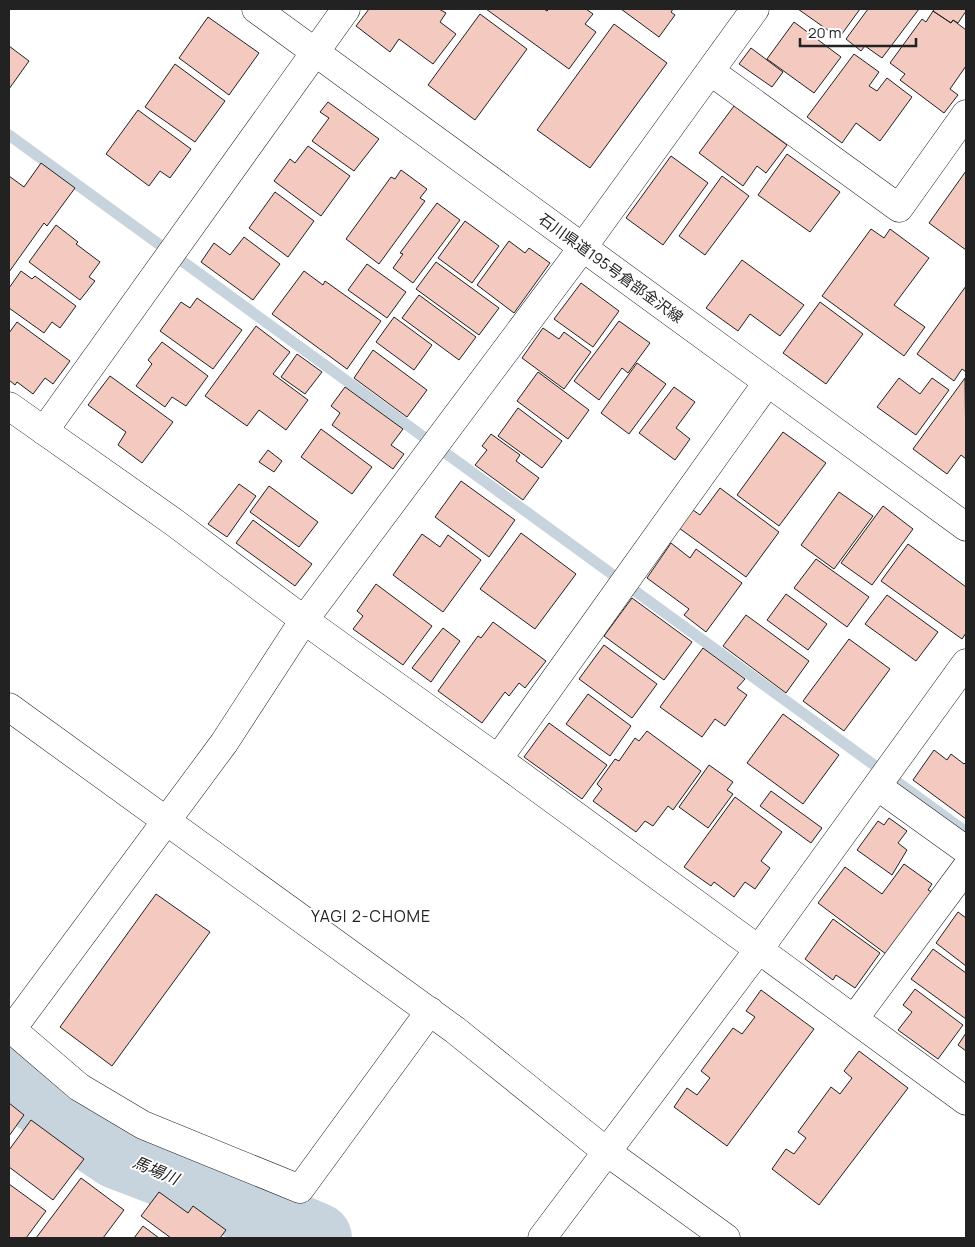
<svg xmlns="http://www.w3.org/2000/svg" width="975" height="1247" font-family="Manrope,'Noto Sans JP',sans-serif">
	<style>
		.lines { fill: none; stroke-linecap: round; stroke-linejoin: round }
		.stream { stroke: #c7d3dd; stroke-width: 11 }
		.river { stroke: #c7d3dd; stroke-width: 70 }
		.building { fill: #f3c9c0; stroke: #222 }
		.minor-casing { stroke: #222; stroke-width: 29 }
		.secondary-casing { stroke: #222; stroke-width: 29 }
		.minor { stroke: #fff; stroke-width: 28 }
		.secondary { stroke: #fff; stroke-width: 28 }
		.labels { text-anchor: middle; dominant-baseline: central; stroke-width: 4; stroke-linejoin: round; paint-order: stroke }
		.street-label { font-size: 15px; fill: #222; stroke: #fff }
		.neighbourhood-label { font-size: 16px; letter-spacing: 1px; fill: #222; stroke: #fff }
		.water-label { font-size: 16px; font-style: italic; fill: #222; stroke: #fff }
	</style>
	<rect width="100%" height="100%" fill="#fff"/>
	<g class="lines">
		<path class="stream" d="M9 135 966 832"/>
		<path class="river" d="M9 1077 78 1128 117 1154 159 1170 317 1238"/>
	</g>
	<path class="building" d="M369 9H439L446 13 440 22 456 34 433 64 399 39 390 52 356 26Z
		M486 9H544L547 11 549 9H586L593 14 585 24 596 32 569 69Z
		M621 9H673L671 12 675 15 659 37Z
		M798 9H860L839 38Z
		M868 9H919L882 58 865 46 861 51 846 39Z
		M934 9H966V11L958 23 953 20 951 23 933 11Z
		M933 11 951 23 953 20 966 30V66L950 89 958 95 944 113 900 80 905 74 890 63 922 19 926 22Z
		M480 14 527 49 475 120 428 85Z
		M208 17 259 53 229 95 179 58Z
		M794 22 841 57 814 93 767 59Z
		M614 24 667 63 590 168 537 130Z
		M9 46 29 61 9 89Z
		M751 48 783 72 772 87 739 64Z
		M854 54 879 72 869 86 877 91 887 78 912 97 880 141 856 123 842 143 807 117Z
		M175 64 225 101 195 142 145 107Z
		M328 102 379 139 354 171 312 141 329 118 320 112Z
		M734 106 787 145 766 173 757 166 743 186 699 153Z
		M138 110 191 149 170 178 160 171 149 186 106 154Z
		M308 146 350 176 321 216 274 181 290 159 295 163Z
		M787 154 840 192 810 232 758 195Z
		M671 156 708 183 663 245 626 218Z
		M41 163 75 188 47 226 44 223 9 272V176L24 187Z
		M401 170 427 189 420 198 425 201 379 264 346 239 391 177 395 179Z
		M966 171V250L929 223Z
		M722 176 749 196 705 255 679 236Z
		M275 192 314 221 288 257 249 228Z
		M437 203 460 220 413 283 393 268 403 254 400 253Z
		M465 221 499 246 472 283 438 258Z
		M56 225 78 242 76 244 100 262 89 277 95 281 80 300 29 262Z
		M871 229 884 238 890 229 929 258 894 305 925 327 904 356 822 296Z
		M244 237 280 264 253 300 201 262 214 243 230 255Z
		M509 241 525 253 529 248 550 263 514 313 477 285Z
		M742 260 804 305 780 336 750 314 738 331 706 308Z
		M436 262 499 308 479 335 416 289Z
		M367 264 406 292 387 318 348 290Z
		M21 271 32 279 35 276 76 306 60 328 52 322 44 333 9 308V288Z
		M304 271 323 285 325 281 381 321 347 369 272 314Z
		M581 283 619 311 593 347 554 319Z
		M966 286V372L962 369 954 381 917 354Z
		M419 295 476 337 459 360 402 318Z
		M197 298 242 330 213 369 160 331 181 302 190 308Z
		M820 302 863 334 826 384 783 353Z
		M394 317 432 345 414 370 376 342Z
		M619 321 650 343 628 373 622 368 599 400 574 381Z
		M17 322 70 361 53 384 45 378 33 394 17 382 15 385 9 380V333Z
		M256 326 290 352 273 374 308 400 286 430 259 410 247 426 205 396Z
		M543 328 559 339 564 332 591 352 564 389 522 358Z
		M162 342 208 376 186 406 172 397 165 407 136 386 152 364 148 360Z
		M373 350 427 390 407 417 354 378Z
		M297 354 322 372 305 394 281 377Z
		M637 363 666 384 629 434 601 413Z
		M538 372 589 410 568 439 517 401Z
		M110 376 173 422 142 463 118 445 126 432 88 405Z
		M899 378 920 394 932 378 949 390 916 435 877 407Z
		M965 378 966 459 961 455 947 474 913 449Z
		M345 387 403 429 391 445 404 454 393 469 332 425 340 413 331 406Z
		M674 387 695 402 676 428 690 439 675 460 639 433Z
		M518 408 562 441 542 468 498 436Z
		M321 429 372 467 352 494 301 457Z
		M783 432 826 463 779 526 737 495Z
		M491 434 520 455 516 461 539 478 523 500 475 465 487 450 482 446Z
		M268 450 282 461 274 472 259 462Z
		M461 481 515 520 489 557 435 517Z
		M239 484 256 496 227 537 208 524Z
		M269 486 318 522 299 547 250 512Z
		M720 488 779 532 746 577 679 528 693 510 700 515Z
		M839 492 873 516 834 569 801 545Z
		M883 506 913 529 872 585 841 563Z
		M253 520 312 564 295 586 236 543Z
		M521 533 576 574 535 629 480 589Z
		M422 534 440 547 448 535 481 560 443 612 393 575Z
		M671 543 690 558 696 549 742 583 706 632 684 615 689 609 647 578Z
		M908 544 966 587V633L962 639 881 581Z
		M816 559 869 597 847 627 794 588Z
		M376 584 432 626 403 665 353 629 363 616 357 611Z
		M786 594 827 624 808 650 767 620Z
		M887 595 938 632 916 661 865 624Z
		M632 598 692 642 664 680 604 636Z
		M746 615 809 661 786 693 723 646Z
		M493 622 546 661 525 688 519 683 509 696 505 692 482 723 438 691 478 636 481 638Z
		M443 628 460 641 431 682 412 668Z
		M849 639 890 669 844 731 803 701Z
		M604 645 657 684 632 718 579 679Z
		M703 648 745 679 737 688 747 695 725 726 715 719 702 737 660 707Z
		M588 694 631 726 610 756 566 724Z
		M783 714 839 755 803 804 747 763Z
		M549 723 607 765 582 799 524 757Z
		M647 731 701 771 673 810 668 806 653 826 645 821 636 832 593 801 602 789 597 784 615 759 619 761 635 738 639 741Z
		M934 750 947 760 951 754 964 764 966 762V819L913 780Z
		M709 765 733 782 727 790 733 794 708 828 679 807Z
		M771 791 822 828 811 843 760 806Z
		M735 797 782 832 761 861 770 868 755 889 745 882 734 897 714 882 711 886 684 867Z
		M889 818 907 831 898 843 907 850 892 875 857 850 878 821 884 825Z
		M904 864 932 884 928 890 932 892 886 954 818 903 845 867 882 894Z
		M156 894 210 932 112 1066 60 1027Z
		M958 912 966 918V966L936 943Z
		M833 919 880 953 855 988 836 975 833 980 805 959Z
		M933 949 966 973V1019L911 979Z
		M915 989 963 1025 938 1059 898 1030 912 1012 903 1005Z
		M761 990 814 1029 727 1146 674 1107 687 1088 697 1095 710 1078 701 1071 733 1028 742 1034 755 1017 746 1011Z
		M966 1033V1051L958 1045Z
		M859 1051 908 1088 819 1205 772 1169 786 1149 794 1154 806 1138 798 1132 831 1087 840 1094 852 1078 844 1071Z
		M9 1103 24 1115 9 1136Z
		M31 1120 84 1159 53 1200 9 1167V1150Z
		M81 1178 124 1210 103 1238H36Z
		M9 1184 46 1211 26 1238H9Z
		M159 1192 188 1213 193 1206 226 1230 220 1238H171L141 1216Z
		M143 1226 159 1238H134Z"/>
	<g class="lines">
		<g class="minor-casing">
			<path id="minor" d="M710 71 899 208 966 114
				M9 406 175 523 304 620 498 759 966 1101
				M44 431 346 9
				M9 707 455 1030 607 1152 726 1238
				M498 759 767 383
				M877 786 966 850
				M854 1019 966 868
				M9 1027 79 1087 143 1125 300 1189 430 1011
				M12 1029 224 743 304 620 583 247 755 9
				M542 1238 759 949 966 663"/>
		</g>
		<g class="secondary-casing">
			<path id="secondary" d="M256 9 966 527"/>
		</g>
		<use href="#minor" class="minor"/>
		<use href="#secondary" class="secondary"/>
	</g>
	<g class="labels">
		<g class="street-label">
			<text transform="translate(611 268) rotate(36)">石川県道195号倉部金沢線</text>
		</g>
		<g class="neighbourhood-label">
			<text x="371" y="916">YAGI 2-CHOME</text>
		</g>
		<g class="water-label">
			<text transform="translate(156 1170) rotate(23)">馬場川</text>
		</g>
	</g>
	<rect width="975" height="1247" fill="none" stroke="#222222" stroke-width="20"/>
	<path d="M800 38v8h116v-8" fill="none" stroke="#222222" stroke-width="2.5"/>
	<text x="808" y="38" font-size="15" fill="#222222" stroke="#ffffff" stroke-width="4" paint-order="stroke">20 m</text>
</svg>
